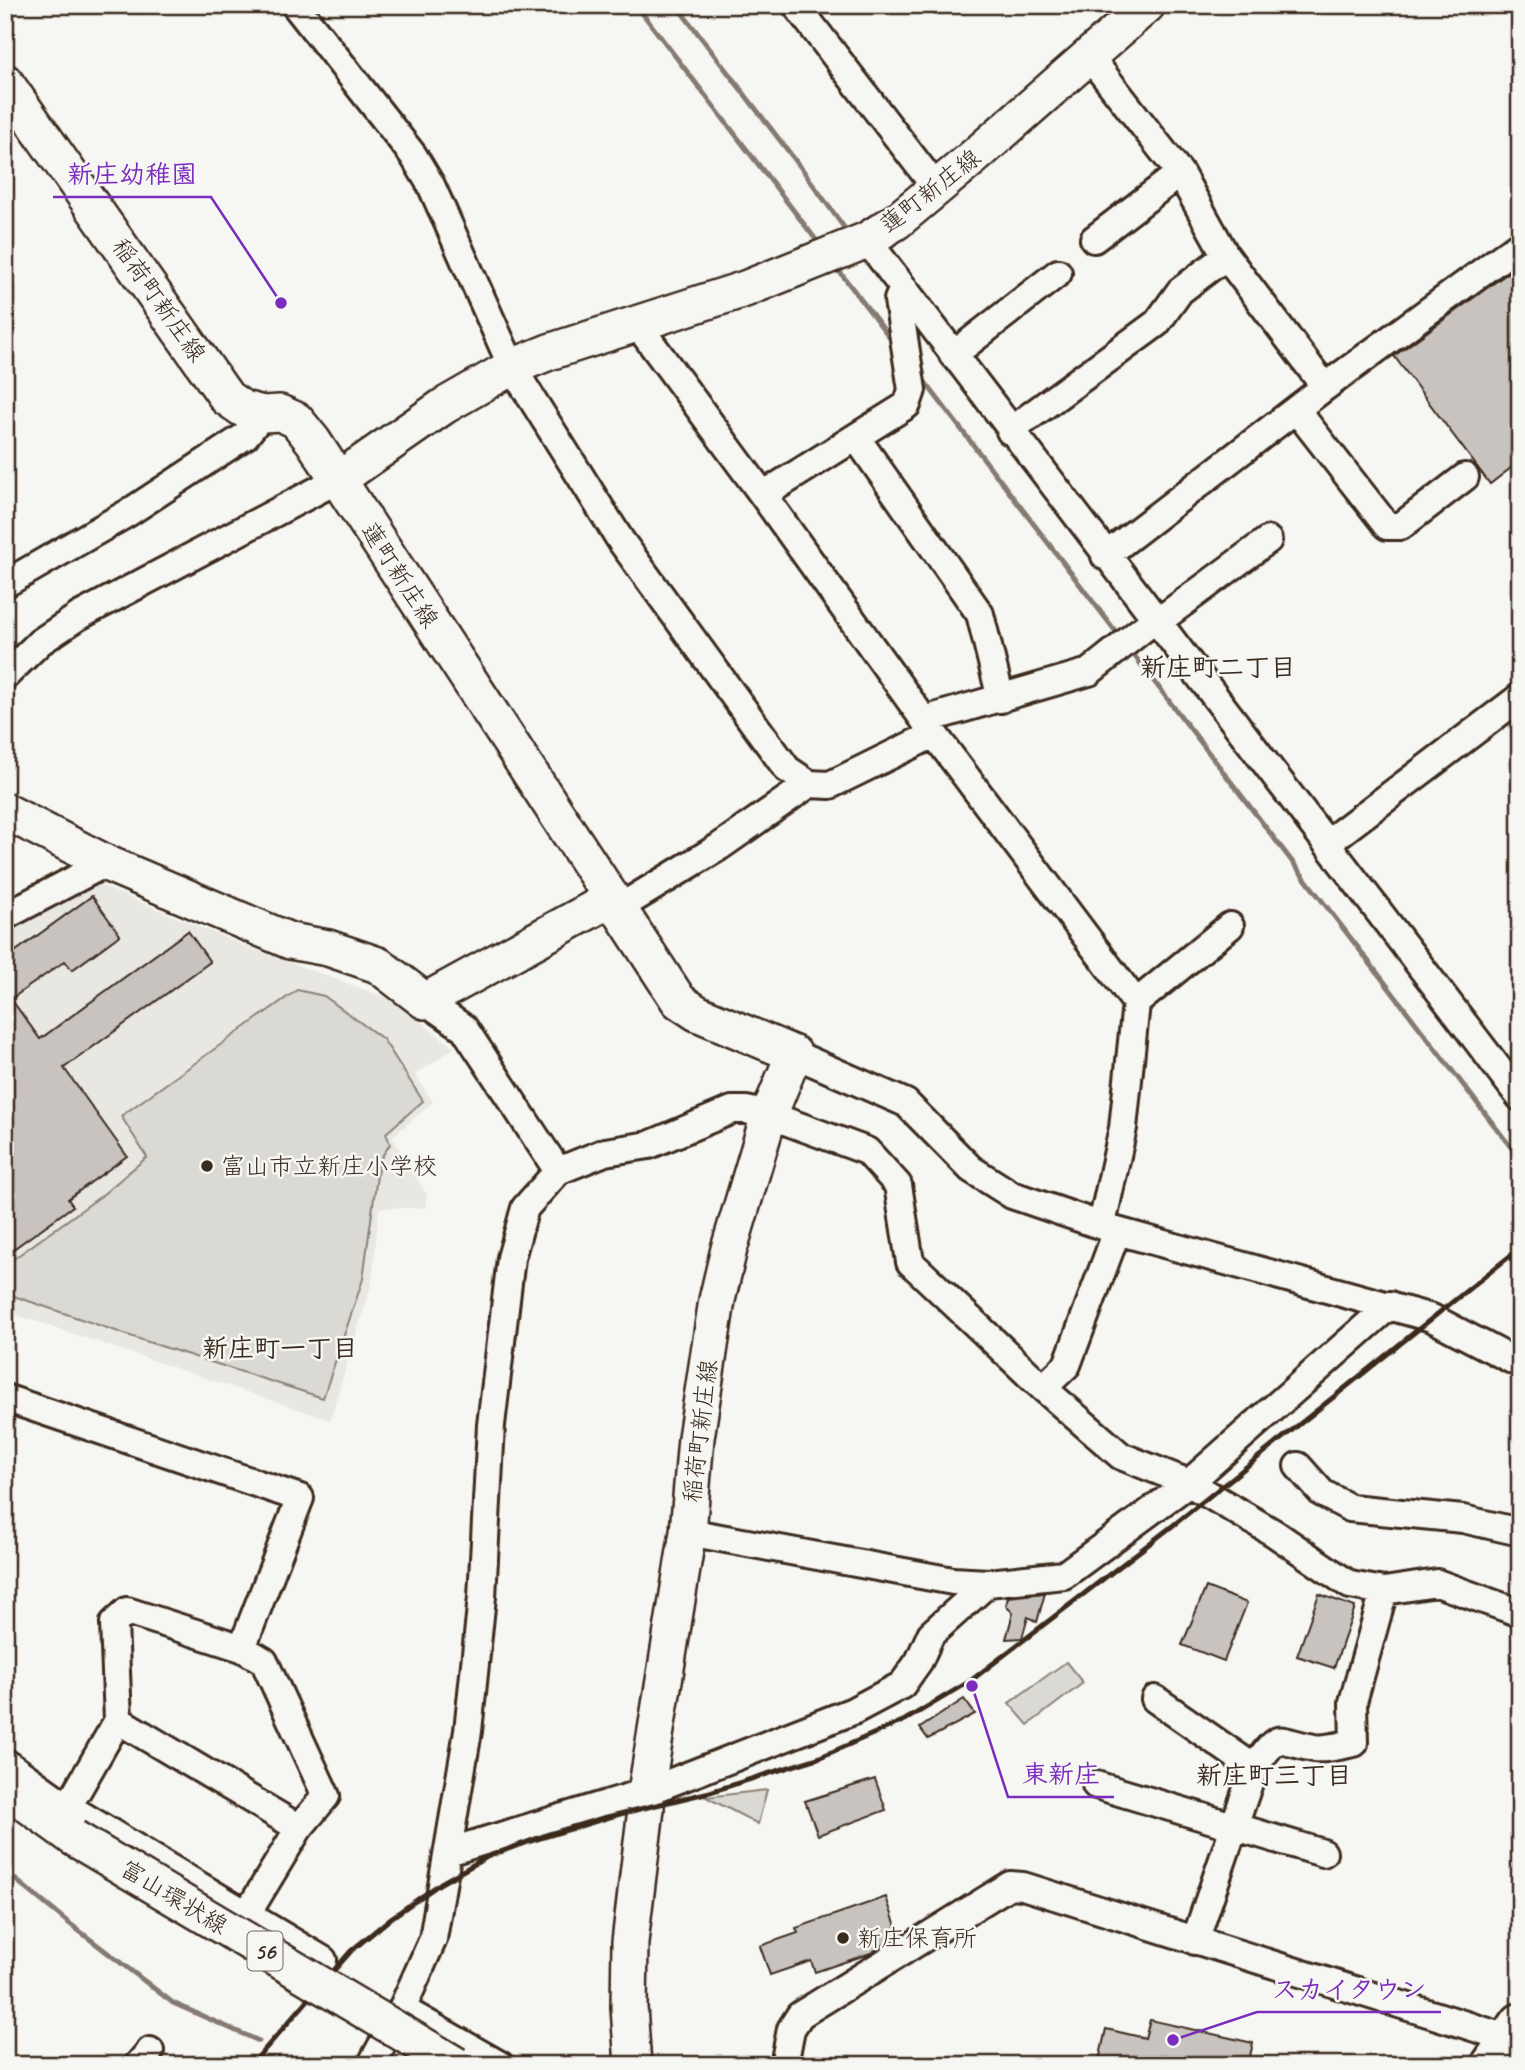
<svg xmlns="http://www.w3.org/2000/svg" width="1525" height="2070" font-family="Caveat,'Klee One',sans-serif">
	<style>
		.built { fill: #e8e7e2 }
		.green { fill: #dad9d3; stroke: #8a8278; stroke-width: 2 }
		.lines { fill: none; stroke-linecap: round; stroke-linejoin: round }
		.stream { stroke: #857a71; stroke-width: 5 }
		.building { fill: #c8c3be; stroke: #3b2a1e; stroke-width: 2 }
		.minor-casing { stroke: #3b2a1e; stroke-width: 32 }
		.major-casing { stroke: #3b2a1e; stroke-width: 40 }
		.highway-casing { stroke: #3b2a1e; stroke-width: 44 }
		.minor { stroke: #f6f6f2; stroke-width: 26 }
		.major { stroke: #f6f6f2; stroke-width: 35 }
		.highway { stroke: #f6f6f2; stroke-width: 38 }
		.rail { stroke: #3b2a1e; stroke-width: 5 }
		.major-bridge-casing { stroke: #3b2a1e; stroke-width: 40; stroke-linecap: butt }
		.major-bridge { stroke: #f6f6f2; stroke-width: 35 }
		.poi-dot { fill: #3b2a1e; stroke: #f6f6f2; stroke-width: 2.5 }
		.labels { text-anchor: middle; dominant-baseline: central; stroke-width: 5; stroke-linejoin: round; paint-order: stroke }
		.shield { fill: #f6f6f2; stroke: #73675e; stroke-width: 2 }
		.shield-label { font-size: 23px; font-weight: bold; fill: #3b2a1e }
		.street-label { font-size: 24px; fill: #3b2a1e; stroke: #f6f6f2 }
		.poi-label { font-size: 24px; fill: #3b2a1e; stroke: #f6f6f2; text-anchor: start }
		.neighbourhood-label { font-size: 26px; font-weight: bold; fill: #3b2a1e; stroke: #f6f6f2 }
		.leader { fill: none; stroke: #7b2cbf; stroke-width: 2.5 }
		.callout-dot { fill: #7b2cbf; stroke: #f6f6f2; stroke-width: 2.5 }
		.callout-label { font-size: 26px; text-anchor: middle; font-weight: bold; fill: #7b2cbf; stroke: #f6f6f2; stroke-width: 5; stroke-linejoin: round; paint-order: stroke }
	</style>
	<rect width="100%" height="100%" fill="#f6f6f2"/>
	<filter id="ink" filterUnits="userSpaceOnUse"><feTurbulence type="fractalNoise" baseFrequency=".0143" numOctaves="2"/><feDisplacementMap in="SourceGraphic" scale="14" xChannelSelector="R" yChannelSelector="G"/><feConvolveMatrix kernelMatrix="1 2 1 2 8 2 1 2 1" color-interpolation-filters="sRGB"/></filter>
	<g filter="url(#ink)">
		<path class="built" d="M92 882 248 947 395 1001 454 1048 415 1075 433 1102 392 1137 427 1195 425 1208H379L372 1282 330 1420 5 1311V928Z"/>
		<path class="green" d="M297 990 324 996 383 1039 423 1101 386 1133 390 1144 379 1161 363 1279 323 1398 145 1341 5 1293V1265L101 1196 147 1157 121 1116Z
			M1066 1662 1083 1683 1028 1725 1009 1703Z
			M767 1790 758 1824 706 1797Z"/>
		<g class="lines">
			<path class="stream" d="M636 5 820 245
				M676 5 802 169 848 233
				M836 267 894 343
				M922 378 1120 637
				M1130 650 1520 1159
				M5 1871 65 1920 173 2003 259 2041"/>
		</g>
		<path class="building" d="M1520 264V461L1490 484 1394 356Z
			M92 896 120 935 72 970 65 961 11 999 40 1039 188 931 210 962 64 1068 127 1156 68 1199 73 1206 5 1255V959Z
			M1206 1587 1247 1603 1224 1661 1182 1645Z
			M1045 1593 1037 1622 1028 1617 1022 1638 1006 1639 1013 1613 1006 1606 1008 1597Z
			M1319 1594 1355 1607 1334 1668 1297 1656Z
			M964 1699 975 1714 928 1739 920 1728Z
			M875 1779 886 1810 818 1835 805 1801Z
			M886 1897 899 1935 871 1953 815 1972 811 1961 770 1975 760 1946 798 1933 796 1928Z
			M1150 2020 1253 2043 1248 2065H1098L1106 2029 1145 2038Z"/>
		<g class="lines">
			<g class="minor-casing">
				<path id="minor" d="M295 5 413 155 431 185 512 367 621 541 787 769 809 784 830 785 934 734
					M796 5 937 189
					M1089 56 1180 173 1226 256 1325 387
					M1094 239 1180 173
					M867 240 1520 1097
					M637 324 763 495 934 734 1136 1003 1123 1128 1102 1224
					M953 355 1058 273
					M1297 411 1387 526H1401L1465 477
					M1010 431 1157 323 1180 291 1226 256
					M856 437 980 614 1001 699
					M763 495 907 405 912 390 898 300 903 288
					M1105 556 1325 387 1520 244
					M5 584 128 513 245 436 263 414
					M1156 623 1268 540
					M5 676 40 642 79 616 339 479
					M924 720 1089 672 1154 620
					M1327 843 1520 697
					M617 909 719 847 809 784
					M5 916 106 863
					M425 1001 464 1028 558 1171
					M1136 1003 1230 926
					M794 1054 906 1103 971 1169 1012 1195 1117 1231 1432 1318 1520 1364
					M1043 1388 1067 1365 1117 1231
					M5 1398 300 1498 242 1648 127 1611 114 1623 118 1720 299 1828 326 1796 264 1661 242 1648
					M1298 1466 1322 1493 1350 1508 1463 1519 1520 1532
					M688 1532 953 1581 988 1583 1064 1575 1189 1483 1390 1305
					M1155 1699 1254 1768
					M118 1720 68 1807 323 1960
					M5 1762 68 1807
					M1096 1785 1323 1853
					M448 1852 646 1792 853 1711 902 1685 919 1661 931 1634 988 1583
					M247 1914 299 1828
					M1195 1941 1254 1768C1281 1729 1274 1741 1314 1748 1326 1750 1342 1745 1354 1743L1353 1702 1384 1591
					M402 2009 500 2065
					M138 2065 150 2051
					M371 2065 402 2009 433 1939 468 1731 482 1597 491 1425 511 1258 525 1208 558 1171 605 1152 649 1145 732 1110H746L769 1115 867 1151 898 1185 910 1262 1043 1388 1121 1456 1189 1483 1274 1533 1350 1585 1384 1591 1437 1583 1520 1613
					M784 2065 791 2029 800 2015 1010 1885 1023 1886 1520 2042"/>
			</g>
			<g class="major-casing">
				<path id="major" d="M5 82 227 398 243 409 263 414 280 413 296 420 313 441 679 1001 697 1013 794 1054 769 1115 729 1249 717 1300 696 1438 688 1532 646 1792V1809L630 1942 629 2007 633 2065
					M339 479 444 406 512 367 549 352 745 289 867 240 897 221 975 156 1147 5
					M5 811 106 863 290 941 328 948 378 965 425 1001 611 899
					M5 1788 74 1838"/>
			</g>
			<g class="highway-casing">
				<path id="highway" d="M1491 2065 1520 2023"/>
			</g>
			<use href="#minor" class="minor"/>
			<use href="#major" class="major"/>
			<use href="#highway" class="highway"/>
			<path class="rail" d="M251 2065 351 1951 391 1918 441 1883 487 1857 546 1835 603 1818 710 1792 818 1758 905 1720 969 1682 1171 1527 1520 1248"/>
			<g class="major-bridge-casing">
				<path id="major-bridge" d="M74 1838 456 2065"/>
			</g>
			<use href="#major-bridge" class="major-bridge"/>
		</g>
	</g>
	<g class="poi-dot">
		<circle cx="207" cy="1166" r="7"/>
		<circle cx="843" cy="1938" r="7"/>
	</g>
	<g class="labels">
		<rect class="shield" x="247.5" y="1931.5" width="35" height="39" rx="5"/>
		<g class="shield-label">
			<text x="265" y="1951">56</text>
		</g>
		<g class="street-label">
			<text transform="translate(930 191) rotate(-38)">蓮町新庄線</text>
			<text transform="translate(159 300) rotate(55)">稲荷町新庄線</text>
			<text transform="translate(400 575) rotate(57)">蓮町新庄線</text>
			<text transform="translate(700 1431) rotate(-83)">稲荷町新庄線</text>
			<text transform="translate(174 1897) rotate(31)">富山環状線</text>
		</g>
		<g class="poi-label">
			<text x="221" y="1166">富山市立新庄小学校</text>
			<text x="857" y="1938">新庄保育所</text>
		</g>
		<g class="neighbourhood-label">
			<text x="1218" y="667">新庄町二丁目</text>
			<text x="280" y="1348">新庄町一丁目</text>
			<text x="1274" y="1775">新庄町三丁目</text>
		</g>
	</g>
	<path class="leader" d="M281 303L211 197H53M972 1686L1008 1797H1114M1173 2040L1257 2012H1441"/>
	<g class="callout-dot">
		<circle cx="281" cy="303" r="7"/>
		<circle cx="972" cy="1686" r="7"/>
		<circle cx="1173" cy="2040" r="7"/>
	</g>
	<g class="callout-label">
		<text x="132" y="183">新庄幼稚園</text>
		<text x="1061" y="1783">東新庄</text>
		<text x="1349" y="1998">スカイタウン</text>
	</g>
	<rect width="1525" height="2070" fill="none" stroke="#f6f6f2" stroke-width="28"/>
	<rect x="14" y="14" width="1497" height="2042" fill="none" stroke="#3b2a1e" stroke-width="2.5" filter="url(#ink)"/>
</svg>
